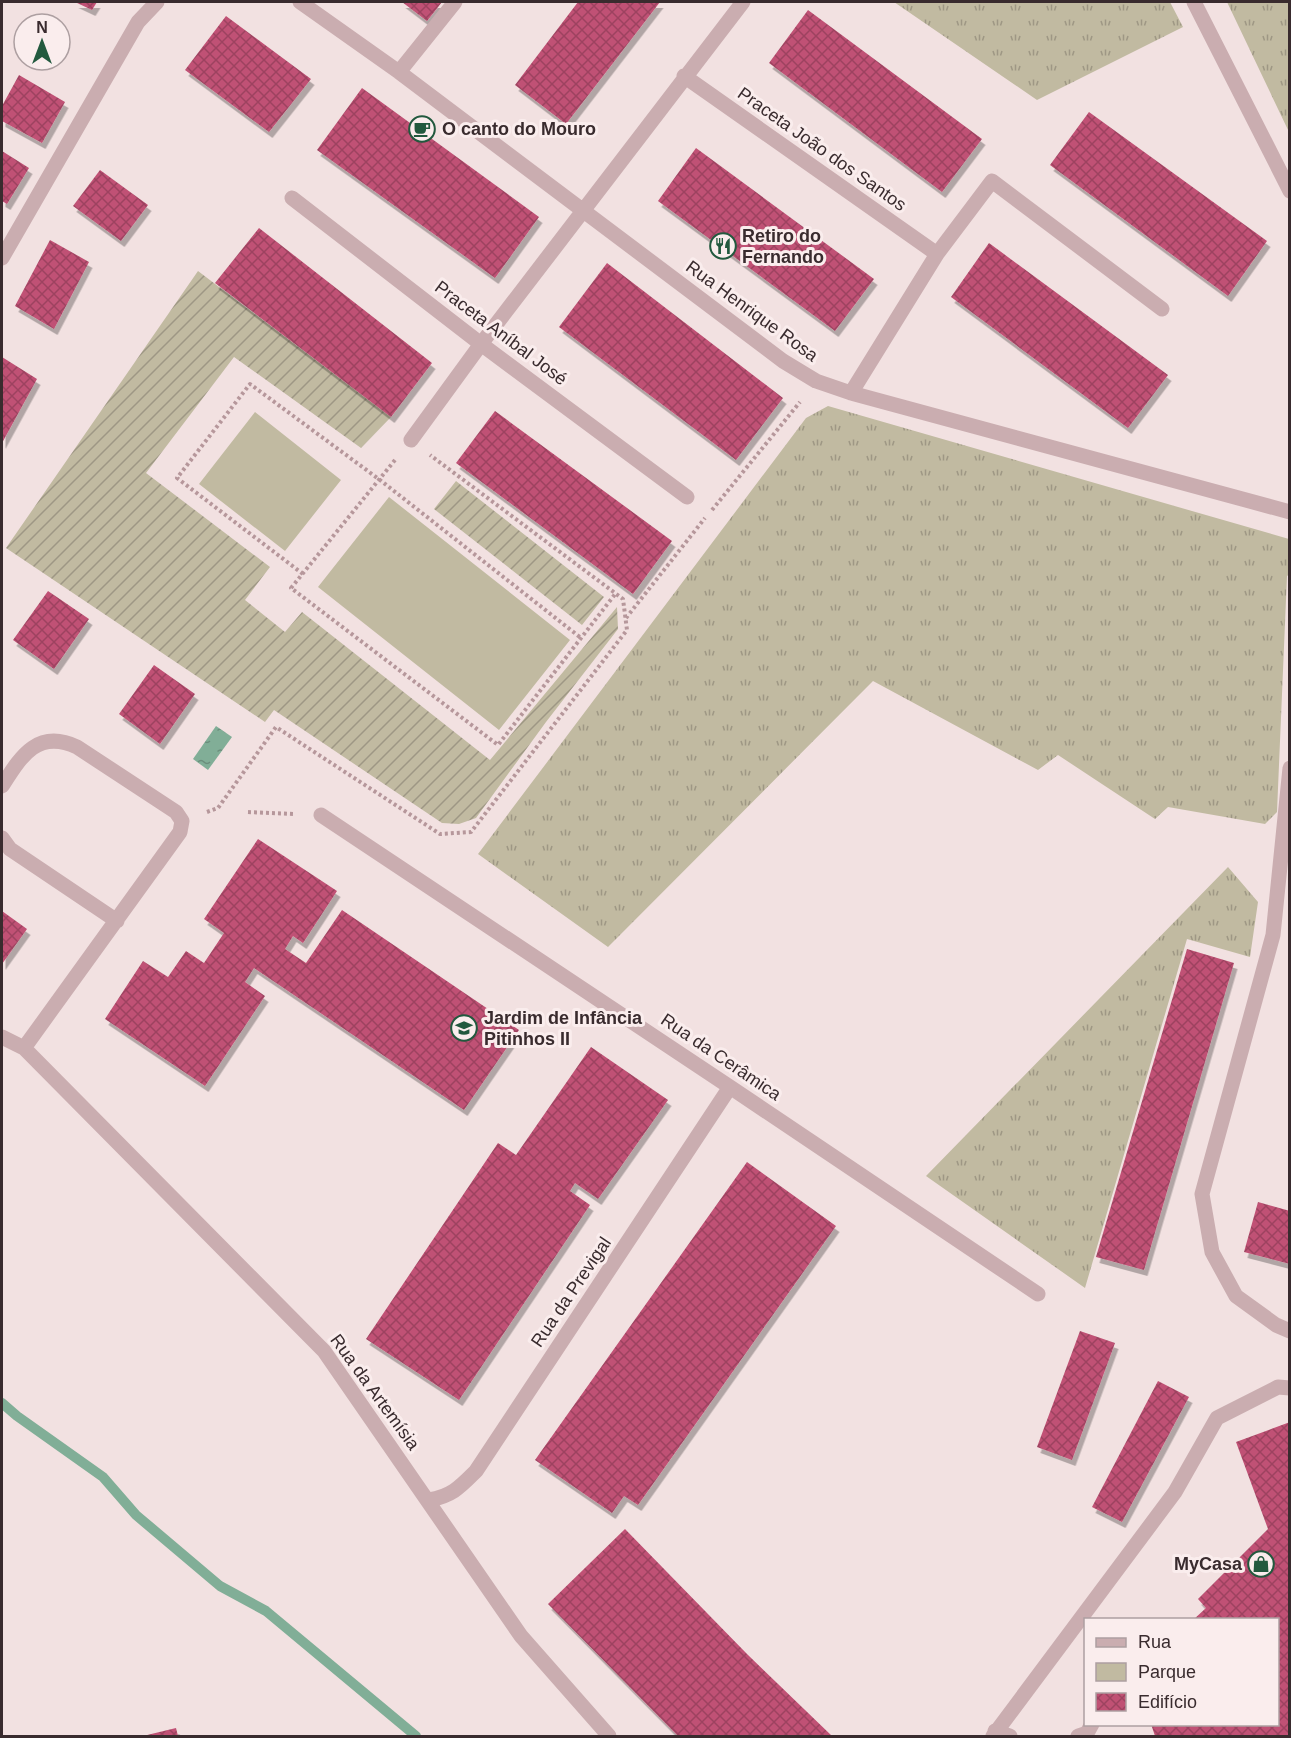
<svg xmlns="http://www.w3.org/2000/svg" width="1291" height="1738" font-family="Helvetica,sans-serif">
	<style>
		.grass { fill: url(#grass-tufts) }
		.park { fill: #c1baa1 }
		.garden { fill: url(#garden-furrows) }
		.water { fill: url(#water-ripples) }
		.lines { fill: none; stroke-linecap: round; stroke-linejoin: round }
		.stream { stroke: #81ae97; stroke-width: 10 }
		.building { fill: url(#building-cross-hatch); filter: url(#shadow) }
		.path { stroke: #b6979b; stroke-width: 4; stroke-dasharray: 3 3; stroke-linecap: butt }
		.lane { stroke: #caadb0; stroke-width: 15 }
		.street { stroke: #caadb0; stroke-width: 15 }
		.labels { text-anchor: middle; dominant-baseline: central; stroke-width: 6; stroke-linejoin: round; paint-order: stroke }
		.poi-label { font-size: 18px; font-weight: bold; fill: #392b2e; stroke: #faeded; text-anchor: start }
		.street-label { font-size: 18px; fill: #392b2e; stroke: #faeded }
	</style>
	<defs>
		<pattern id="grass-tufts" width="24" height="20" patternUnits="userSpaceOnUse" patternTransform="scale(1.5)"><rect width="24" height="20" fill="#c1baa1"/><path d="M3 7l-1-3M5 7V3M7 7l1-3M15 17l-1-3M17 17v-4M19 17l1-3" fill="none" stroke="#9e9784"/></pattern>
		<pattern id="garden-furrows" width="10" height="10" patternUnits="userSpaceOnUse" patternTransform="scale(1.5)"><rect width="10" height="10" fill="#c1baa1"/><path d="M-1 1l2-2M0 10L10 0M9 11l2-2" fill="none" stroke="#9e9784"/></pattern>
		<pattern id="water-ripples" width="26" height="14" patternUnits="userSpaceOnUse" patternTransform="scale(1.5)"><rect width="26" height="14" fill="#81ae97"/><path d="M2 4q2-2 4 0t4 0M15 11q2-2 4 0t4 0" fill="none" stroke="#6b8e7c"/></pattern>
		<pattern id="building-cross-hatch" width="8" height="8" patternUnits="userSpaceOnUse" patternTransform="scale(1.5)"><rect width="8" height="8" fill="#c05174"/><path d="M0 0l8 8M0 8l8-8" fill="none" stroke="#9d4360"/></pattern>
		<filter id="shadow"><feDropShadow dx="3.5" dy="6" stdDeviation="0" flood-color="#0004"/></filter>
	</defs>
	<rect width="100%" height="100%" fill="#f2e1e1"/>
	<path class="grass" d="M894 2H1170L1183 27 1037 100Z
		M1227 2H1289V132Z
		M828 406 1289 539 1290 574 1287 576 1277 812 1265 824 1168 807 1155 819 1058 755 1038 770 873 681 608 947 478 854 806 418Z
		M1228 867 1258 902 1250 957 1187 939 1085 1288 926 1176Z"/>
	<path class="park" d="M255 412 341 480 285 551 199 484Z
		M389 497 570 640 499 730 318 587Z"/>
	<path class="garden" d="M198 271 391 417 361 448 234 357 146 473 270 567 245 600 285 632 302 612 490 760 617 607 618 629 546 722 476 818 459 824 442 823 274 710 265 722 6 548Z
		M456 481 604 597 582 625 434 509Z"/>
	<path class="water" d="M216 726 232 737 208 770 193 759Z"/>
	<g class="lines">
		<path class="stream" d="M2 1403 17 1416 103 1477 136 1515 220 1586 266 1611 416 1736"/>
	</g>
	<path class="building" d="M75 2H97L92 10Z
		M402 2H442L427 21Z
		M578 2H660L566 124 515 85Z
		M808 10 982 139 942 192 769 63Z
		M226 16 311 79 269 132 185 70Z
		M19 75 65 102 42 143 2 121V106Z
		M362 88 539 217 495 278 317 150Z
		M1089 112 1267 241 1228 296 1050 165Z
		M696 148 874 279 835 331 658 201Z
		M2 151 29 168 7 204 2 201Z
		M100 170 148 205 121 241 73 206Z
		M259 228 432 363 391 417 215 283Z
		M50 240 89 262 54 329 15 306Z
		M989 243 1168 375 1128 428 951 297Z
		M607 263 783 398 736 460 559 327Z
		M2 357 37 379 2 443Z
		M495 411 672 541 633 594 456 463Z
		M48 591 89 619 54 669 13 640Z
		M154 665 195 694 160 744 119 714Z
		M258 839 337 891 303 943 293 936 285 949 306 963 342 910 519 1030 464 1110 254 968 245 982 265 996 205 1086 105 1019 143 961 168 977 186 951 204 963 224 933 204 919Z
		M2 911 27 929 2 964Z
		M1187 949 1234 963 1144 1270 1096 1257Z
		M591 1047 668 1100 598 1199 575 1183 570 1191 590 1205 459 1400 366 1339 498 1143 516 1155Z
		M747 1162 836 1226 638 1505 624 1496 612 1513 535 1460Z
		M1258 1202 1290 1211V1264L1244 1252Z
		M1080 1331 1115 1343 1072 1460 1037 1447Z
		M1158 1381 1189 1397 1122 1522 1092 1507Z
		M1290 1422V1736H1155L1151 1724H1278V1620H1193L1206 1608 1198 1599 1268 1529 1236 1442Z
		M625 1529 747 1654 832 1736H678L548 1604Z
		M176 1728 178 1736H143Z"/>
	<g class="lines">
		<path class="path" d="M395 460 291 588 498 745 616 593
			M712 510 800 402
			M303 574 177 478 250 384 380 480 581 638
			M626 618 705 518
			M207 812 218 808 276 727 440 834 471 832 627 630 623 599 430 455
			M248 812 295 814"/>
		<path class="lane" d="M1290 768 1273 935 1202 1194 1212 1252 1236 1296 1276 1325 1290 1331
			M995 1731 1010 1736
			M993 1736 1175 1492 1217 1418 1278 1387 1290 1388
			M1078 1736 1087 1733 1092 1724"/>
		<path class="street" d="M300 2 399 72 783 361 816 381 851 393 1290 512
			M1194 2 1290 191
			M399 72 455 2
			M684 76 937 254
			M292 198 481 344 687 497
			M2 258 138 22 157 2
			M851 393 937 254 992 181 1162 309
			M411 440 481 344 743 2
			M2 786C20 758 37 728 77 747L176 812 182 821 180 832 24 1048
			M321 815 730 1087 1038 1294
			M2 838 10 849 117 921
			M2 1037 24 1048 324 1351 521 1636 609 1736
			M429 1500C452 1496 460 1487 476 1471L730 1087"/>
	</g>
	<defs>
		<g id="cafe-ring" transform="scale(1.35)"><circle r="9.5" fill="#faeded" stroke="#22593e" stroke-width="1.5"/><path d="M-5.5-4.5H6V0H3Q3 3.5 0 3.5H-2.5Q-5.5 3.5-5.5 0ZM3-3.2v2h1.7v-2ZM-6 4.5H4V6H-6Z" fill="#22593e"/></g>
		<g id="restaurant-ring" transform="scale(1.35)"><circle r="9.5" fill="#faeded" stroke="#22593e" stroke-width="1.5"/><path d="M-5-6h1v4h1v-4h1v4h1v-4h1v5L-1.5 .5V6h-2V.5L-5-1ZM5-6V6H3V1.5H1.5Q1.5-4 5-6Z" fill="#22593e"/></g>
		<g id="school-ring" transform="scale(1.35)"><circle r="9.5" fill="#faeded" stroke="#22593e" stroke-width="1.5"/><path d="M0-5L7-2L0 1L-7-2ZM-4 1L0 2.5L4 1V4Q0 6-4 4Z" fill="#22593e"/></g>
		<g id="shop-ring" transform="scale(1.35)"><circle r="9.5" fill="#faeded" stroke="#22593e" stroke-width="1.5"/><path d="M-5-2.5h2.3a2.7 3.5 0 0 1 5.4 0H5L5.5 6h-11ZM-1.5-2.5h3a1.5 2.3 0 0 0-3 0Z" fill="#22593e"/></g>
	</defs>
	<g fill-rule="evenodd">
		<use href="#cafe-ring" x="422" y="129"/>
		<use href="#restaurant-ring" x="723" y="246"/>
		<use href="#school-ring" x="464" y="1028"/>
		<use href="#shop-ring" x="1261" y="1564"/>
	</g>
	<g class="labels">
		<g class="poi-label">
			<text x="442" y="129">O canto do Mouro</text>
			<text x="742" y="236">Retiro do<tspan x="742" dy="21">Fernando</tspan></text>
			<text x="484" y="1018">Jardim de Infância<tspan x="484" dy="21">Pitinhos II</tspan></text>
			<text x="1242" y="1564" text-anchor="end">MyCasa</text>
		</g>
		<g class="street-label">
			<text transform="translate(822 149) rotate(35)">Praceta João dos Santos</text>
			<text transform="translate(752 311) rotate(36)">Rua Henrique Rosa</text>
			<text transform="translate(501 333) rotate(37)">Praceta Aníbal José</text>
			<text transform="translate(721 1057) rotate(34)">Rua da Cerâmica</text>
			<text transform="translate(571 1292) rotate(-56)">Rua da Previgal</text>
			<text transform="translate(375 1392) rotate(54)">Rua da Artemísia</text>
		</g>
	</g>
	<rect width="1291" height="1738" fill="none" stroke="#392b2e" stroke-width="6"/>
	<rect x="1084" y="1618" width="195" height="108" fill="#faeded" stroke="#ad9fa1" stroke-width="1.5"/>
	<rect x="1096" y="1638" width="30" height="9" fill="#caadb0" stroke="#ad9fa1" stroke-width="1.5"/>
	<text x="1138" y="1648" font-size="18" fill="#392b2e">Rua</text>
	<rect x="1096" y="1663" width="30" height="18" fill="#c1baa1" stroke="#ad9fa1" stroke-width="1.5"/>
	<text x="1138" y="1678" font-size="18" fill="#392b2e">Parque</text>
	<rect x="1096" y="1693" width="30" height="18" fill="url(#building-cross-hatch)" stroke="#ad9fa1" stroke-width="1.5"/>
	<text x="1138" y="1708" font-size="18" fill="#392b2e">Edifício</text>
	<g transform="translate(42 42)"><circle r="28" fill="#faeded" stroke="#ad9fa1" stroke-width="1.5"/>
	<path d="M0-4.5L10 22L0 15L-10 22Z" fill="#22593e"/>
	<text y="-9" font-size="16" font-weight="bold" text-anchor="middle" fill="#392b2e">N</text>
	</g>
</svg>
